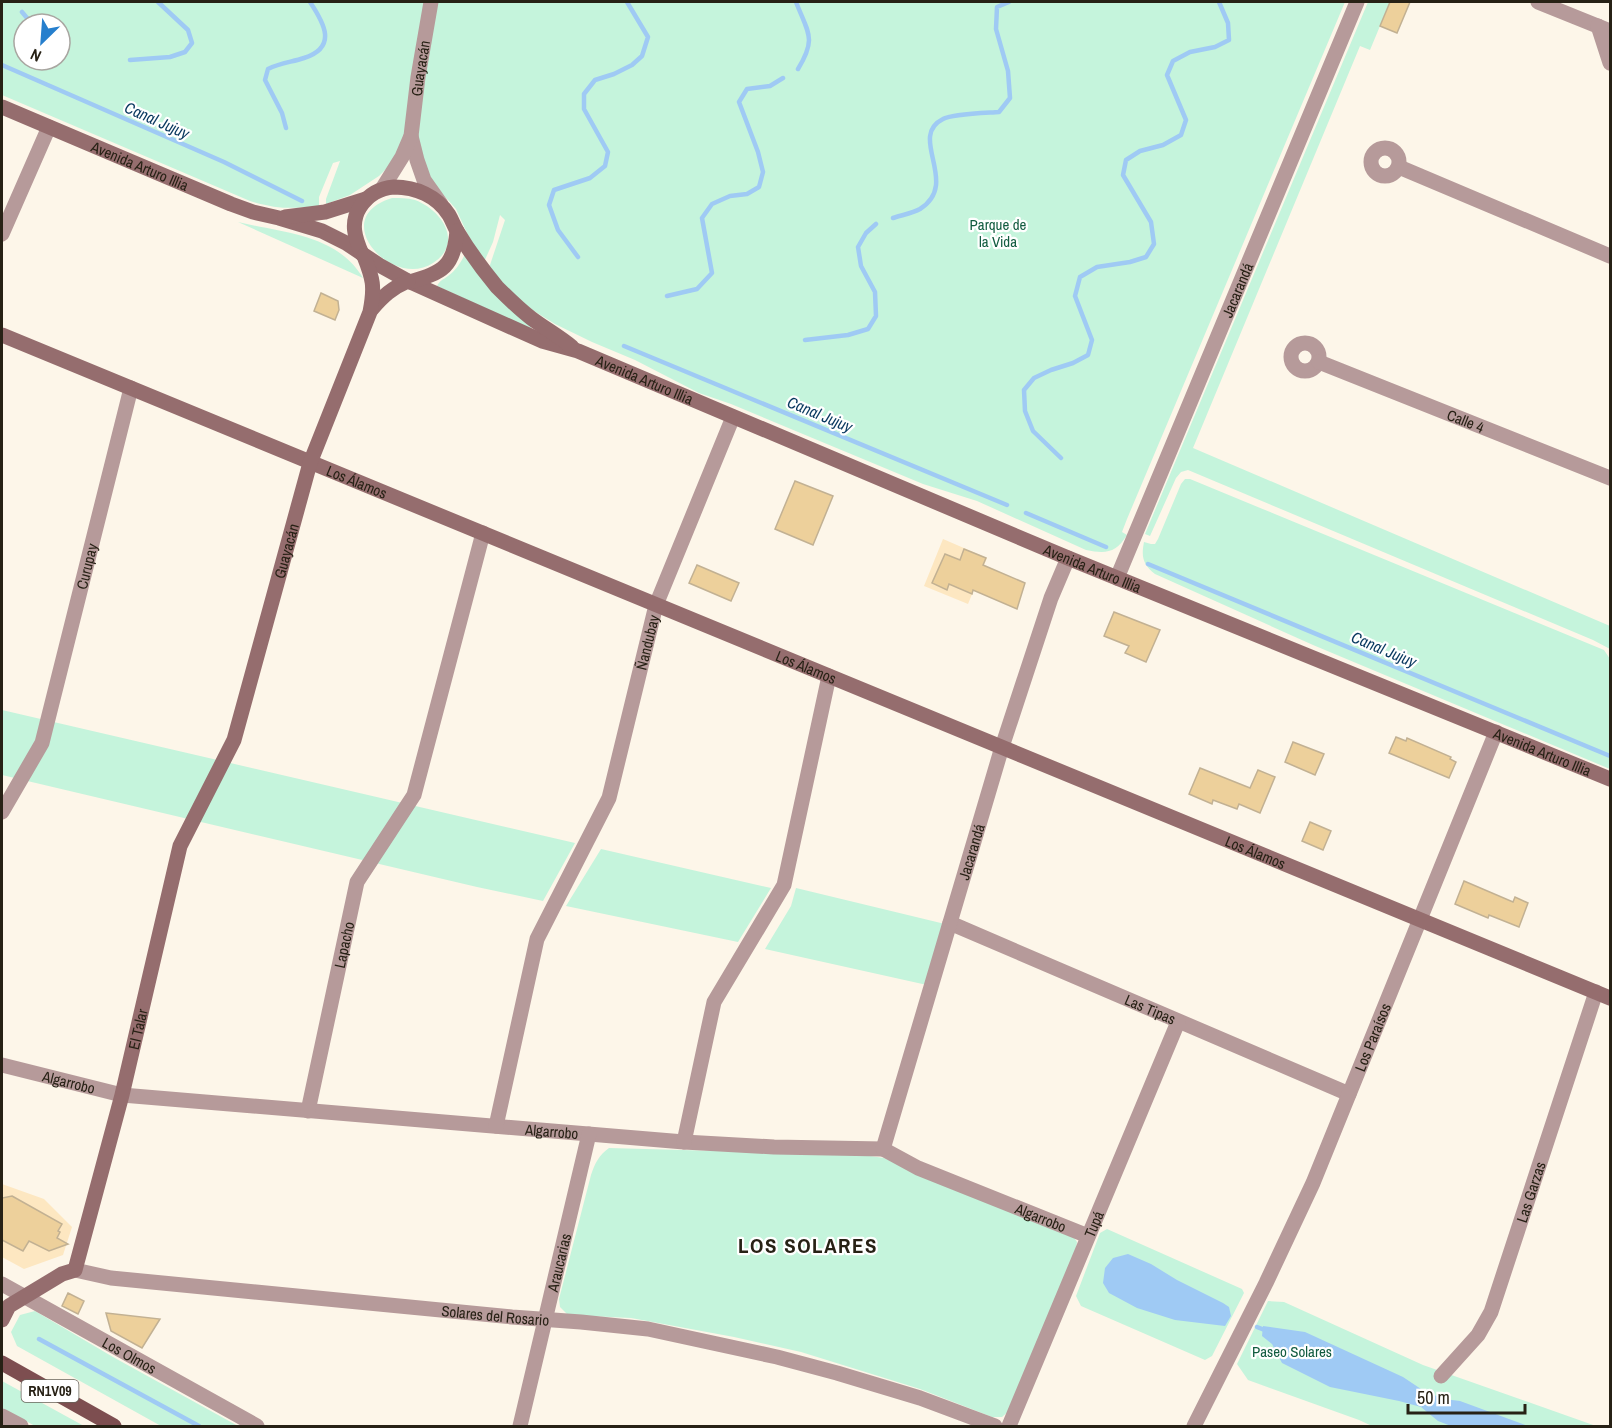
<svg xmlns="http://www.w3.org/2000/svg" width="1612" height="1428" font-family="'Archivo Narrow',sans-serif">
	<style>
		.built { fill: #fde7c1 }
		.green { fill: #c5f4dc; fill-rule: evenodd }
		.water { fill: #9fcaf4 }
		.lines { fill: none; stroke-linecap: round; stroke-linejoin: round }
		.stream { stroke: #9fcaf4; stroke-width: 4.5 }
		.building { fill: #edd09b; stroke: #c2b193; stroke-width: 1.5 }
		.street { stroke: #b69a9a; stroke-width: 15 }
		.secondary { stroke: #956d6e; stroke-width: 15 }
		.primary { stroke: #7d4e50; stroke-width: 15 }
		.labels { text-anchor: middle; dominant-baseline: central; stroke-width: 4.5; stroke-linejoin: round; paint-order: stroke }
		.shield { fill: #fff; stroke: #68645b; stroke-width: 1.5 }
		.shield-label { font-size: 14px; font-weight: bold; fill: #272115 }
		.street-label { font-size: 15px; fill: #272115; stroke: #fff }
		.park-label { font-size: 15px; fill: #125c40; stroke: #fff }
		.water-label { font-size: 16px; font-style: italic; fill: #07375e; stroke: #fff }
		.district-label { font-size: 21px; font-weight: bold; letter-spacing: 1.5px; fill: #272115; stroke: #fff }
	</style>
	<rect width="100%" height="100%" fill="#fdf6e9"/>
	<path class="built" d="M943 539 987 558 968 604 924 586Z
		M2 1184 44 1199 72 1227 63 1255 24 1269 2 1257Z"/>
	<path class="green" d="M2 2H1345L1127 519 1122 532 1127 535C1116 553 1106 554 1086 550L977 501 923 484 731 404 699 393 635 360 592 342 555 324 534 311 511 292 489 268 505 220 500 215 493 242 484 262 467 233 456 209 432 182 420 151 389 166 379 176 350 195 326 204V199L340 161 333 163 319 197V206C291 209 277 209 250 201L2 95ZM24 24H60V60H24Z
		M1368 2H1390L1370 50 1360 46 1193 448 1610 626V649L1593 640 1188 470 1181 472 1176 478 1150 536 1145 534Z
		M392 198C400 198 407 198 415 200 442 210 464 243 433 263 392 290 326 218 392 198Z
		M238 222C283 233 337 234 363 278Z
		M464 256H466L531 326V329L437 286C440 280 443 280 448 276 455 271 460 264 464 256Z
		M1185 479H1190L1604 650 1610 659V769L1313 645 1155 574C1143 565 1141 557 1144 542L1151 544H1155L1158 539 1181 484Z
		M2 710 575 843 543 901 477 887 2 775Z
		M601 849 771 888 738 942 566 906Z
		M796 888 945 924 927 985 765 949 791 906Z
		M609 1148 863 1155 884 1158 929 1179 1073 1236 1077 1242 1076 1249 1010 1410 1002 1417H992L920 1389 801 1352 734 1337 631 1318 568 1315 560 1307 559 1299 591 1175C595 1163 599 1155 609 1148Z
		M1107 1229 1242 1289 1244 1293 1212 1356 1205 1360 1081 1306 1076 1296 1100 1233Z
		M1268 1301 1284 1302 1423 1365 1596 1426H1372L1359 1420 1248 1380 1237 1364Z
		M35 1311 113 1357 238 1426H161L17 1346 11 1332 20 1315Z
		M2 1381 84 1426H35L2 1408Z"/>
	<path class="water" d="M1128 1254 1151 1264 1177 1280 1223 1303 1229 1307 1231 1316 1225 1326 1175 1320 1137 1308 1109 1293 1103 1283 1105 1268 1113 1258Z
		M1263 1326 1305 1332 1403 1377 1424 1391 1444 1399 1460 1401 1528 1426H1451L1438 1421 1421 1407 1399 1401 1330 1387 1282 1363 1272 1344 1262 1336Z"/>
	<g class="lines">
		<path class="stream" d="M796 2C808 33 817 38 798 69
			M22 12 32 24
			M130 60 170 57 185 52 192 43 188 30 158 2
			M2 65 224 162 302 201
			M286 128 282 113 265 80 268 69C280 63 292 62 304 58 338 47 324 23 310 2
			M893 218C902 215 913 213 920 209 961 183 907 137 943 119 952 114 986 113 999 112L1010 98 1008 71 996 29 997 7 1009 2
			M578 257 558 230 549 205 554 190 590 178 605 166 608 152 584 109V94L595 80 614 74 632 65 642 56 648 37 627 2
			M667 296 697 289 712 273 702 218 712 204 730 196 747 194 759 187 763 172 758 152 739 102 747 89 770 86 783 78
			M805 340 848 335 868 329 876 316 875 292 861 266 858 247 866 233 876 224
			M624 346 1007 505
			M1061 458 1033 431 1025 411 1024 390 1034 378 1051 370 1073 363 1088 355 1092 340 1075 296 1080 277 1097 267 1130 262 1146 257 1154 244 1151 222 1123 175 1126 160 1140 151 1163 145 1181 135 1186 120 1167 75 1173 61 1190 52 1215 47 1229 40 1228 23 1219 2
			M1026 513 1106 547
			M1148 564 1610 756
			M1257 1327 1267 1331
			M39 1339 199 1426"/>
	</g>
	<path class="building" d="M1390 2H1410L1397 33 1380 26Z
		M321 293 338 301 339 310 335 320 314 311Z
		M795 481 833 496 813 545 775 529Z
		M964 549 986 558 983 565 1025 583 1017 609 973 590 972 594 949 584 947 590 932 583 945 554 960 560Z
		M697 565 739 583 731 601 689 583Z
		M1114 612 1160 630 1146 662 1125 653 1129 646 1104 636Z
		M1396 737 1406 741 1407 738 1451 757 1450 759 1456 762 1449 778 1389 753Z
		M1293 742 1324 754 1315 775 1285 762Z
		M1200 768 1250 788 1258 770 1275 777 1260 813 1239 804 1237 809 1213 800 1212 804 1189 794Z
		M1310 822 1331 831 1323 850 1302 841Z
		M1464 881 1513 902 1515 897 1528 903 1519 927 1489 915 1488 918 1455 904Z
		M12 1196 62 1224 58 1231 60 1232 57 1238 68 1244 49 1251 29 1241 23 1251 2 1240V1198Z
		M68 1293 84 1301 78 1314 62 1306Z
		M106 1313 160 1319 142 1348 111 1331Z"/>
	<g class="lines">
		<g class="street">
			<path d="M1538 2 1610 31"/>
			<path d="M1598 26 1610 63"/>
			<path d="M411 136 417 160 424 180 441 204"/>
			<circle cx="1385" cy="162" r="14"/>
			<path d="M1399 167 1610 256"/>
			<path id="s1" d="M382 189 402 157 411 136 418 77 431 2"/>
			<path d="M2 234 49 127"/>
			<circle cx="1305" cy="357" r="14"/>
			<path id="s2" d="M1319 362 1610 478"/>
			<path id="s3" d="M1117 578 1357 2"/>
			<path id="s4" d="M2 812 42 743 131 388"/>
			<path id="s5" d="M950 923 1349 1094"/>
			<path id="s6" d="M2 1065 122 1095 684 1142 774 1147 883 1149 918 1168 1088 1236"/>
			<path id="s7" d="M308 1111 357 882 414 795 483 533"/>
			<path id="s8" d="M496 1126 537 939 609 798 656 605 733 417"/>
			<path d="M684 1142 714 1002 784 885 829 676"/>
			<path id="s9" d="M883 1149 1002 747 1051 598 1068 558"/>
			<path id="s10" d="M75 1270 111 1278 512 1317 581 1322 648 1329 777 1357 837 1373 920 1398 995 1426"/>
			<path id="s11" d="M2 1284 257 1426"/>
			<path id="s12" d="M1441 1376 1478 1335 1491 1312 1596 992"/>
			<path d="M2 1416 21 1426"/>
			<path id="s13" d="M520 1426 589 1134"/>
			<path id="s14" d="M1009 1426 1178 1022"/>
			<path id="s15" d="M1194 1426 1266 1283 1313 1183 1496 732"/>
		</g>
		<g class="secondary">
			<path id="s16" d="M2 107 231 204 253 212 279 218 322 231 346 243 379 265 408 281 542 341 578 351 1068 558 1610 779"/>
			<path d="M285 217 325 212 366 199"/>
			<path d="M362 254C355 238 350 223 360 207 368 195 380 188 394 187 416 187 437 196 449 215 452 220 454 226 457 231 469 251 483 270 497 287 508 298 519 309 531 318 544 328 559 336 572 347"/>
			<path d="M410 282C443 272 454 267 457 231"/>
			<path d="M372 309C383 296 392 288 408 281"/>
			<path id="s17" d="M2 335 1610 998"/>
			<path id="s18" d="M2 1320 9 1306 62 1274 75 1270 122 1095 180 846 234 740 310 463 370 312C375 286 373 279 364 256"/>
		</g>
		<path class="primary" d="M2 1363 114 1426"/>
	</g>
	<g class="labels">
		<rect class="shield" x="21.5" y="1380" width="57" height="22" rx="4.5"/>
		<g class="shield-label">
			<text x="50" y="1391">RN1V09</text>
		</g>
		<g class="street-label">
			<text stroke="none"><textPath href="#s1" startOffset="129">Guayacán</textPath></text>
			<text stroke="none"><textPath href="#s16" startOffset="150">Avenida Arturo Illia</textPath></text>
			<text stroke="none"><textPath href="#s3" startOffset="312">Jacarandá</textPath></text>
			<text stroke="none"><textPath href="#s16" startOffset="700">Avenida Arturo Illia</textPath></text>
			<text stroke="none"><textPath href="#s2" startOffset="158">Calle 4</textPath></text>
			<text stroke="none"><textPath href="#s17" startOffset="384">Los Álamos</textPath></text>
			<text stroke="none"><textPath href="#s18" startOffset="843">Guayacán</textPath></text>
			<text stroke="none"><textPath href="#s4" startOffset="262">Curupay</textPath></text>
			<text stroke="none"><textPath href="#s16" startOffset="1186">Avenida Arturo Illia</textPath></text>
			<text stroke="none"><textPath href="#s8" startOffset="510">Ñandubay</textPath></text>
			<text stroke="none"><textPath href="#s17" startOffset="870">Los Álamos</textPath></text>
			<text stroke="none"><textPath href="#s16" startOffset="1672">Avenida Arturo Illia</textPath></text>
			<text stroke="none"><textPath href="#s9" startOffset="310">Jacarandá</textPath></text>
			<text stroke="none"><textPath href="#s17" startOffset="1356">Los Álamos</textPath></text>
			<text stroke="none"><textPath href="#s7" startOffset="170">Lapacho</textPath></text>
			<text stroke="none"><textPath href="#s5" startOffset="218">Las Tipas</textPath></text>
			<text stroke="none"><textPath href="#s18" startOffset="340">El Talar</textPath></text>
			<text stroke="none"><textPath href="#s15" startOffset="428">Los Paraísos</textPath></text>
			<text stroke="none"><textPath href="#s6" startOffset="69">Algarrobo</textPath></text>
			<text stroke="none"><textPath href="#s6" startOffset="555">Algarrobo</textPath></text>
			<text stroke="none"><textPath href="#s12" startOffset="208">Las Garzas</textPath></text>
			<text stroke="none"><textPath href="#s6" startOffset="1059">Algarrobo</textPath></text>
			<text stroke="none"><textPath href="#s14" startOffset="219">Tupá</textPath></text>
			<text stroke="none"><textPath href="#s13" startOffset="168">Araucarias</textPath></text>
			<text stroke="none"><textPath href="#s10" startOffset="423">Solares del Rosario</textPath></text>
			<text stroke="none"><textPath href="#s11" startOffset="146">Los Olmos</textPath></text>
		</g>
		<g class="park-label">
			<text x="998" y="224">Parque de<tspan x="998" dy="17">la Vida</tspan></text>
			<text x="1292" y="1351">Paseo Solares</text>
		</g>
		<g class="water-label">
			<text transform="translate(157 120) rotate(24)">Canal Jujuy</text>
			<text transform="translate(820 414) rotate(23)">Canal Jujuy</text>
			<text transform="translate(1384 649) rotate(23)">Canal Jujuy</text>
		</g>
		<g class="district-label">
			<text x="808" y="1245">LOS SOLARES</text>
		</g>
	</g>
	<rect width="1612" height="1428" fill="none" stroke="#272115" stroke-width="6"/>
	<g transform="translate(42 42) rotate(205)"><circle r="28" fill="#ffffff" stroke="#a9a6a1" stroke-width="1.5"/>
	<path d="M0-4.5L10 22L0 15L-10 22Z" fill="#267fcd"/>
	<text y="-9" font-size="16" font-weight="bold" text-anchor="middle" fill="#272115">N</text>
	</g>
	<path d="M1408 1404v9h117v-9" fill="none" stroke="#272115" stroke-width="3"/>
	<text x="1417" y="1404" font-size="18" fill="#272115" stroke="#ffffff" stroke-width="4.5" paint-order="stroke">50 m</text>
</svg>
